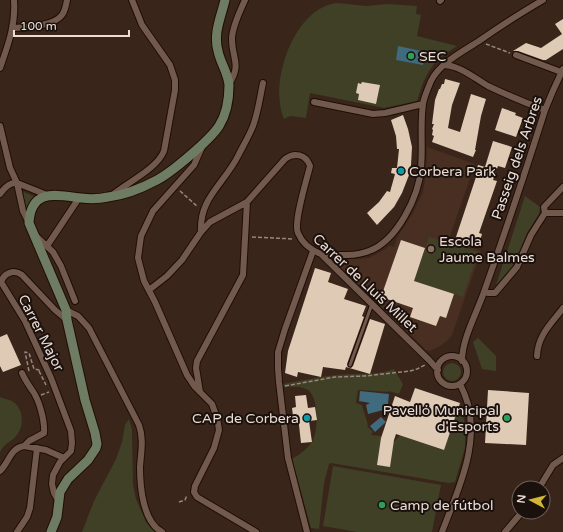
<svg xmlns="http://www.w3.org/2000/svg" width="563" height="532" font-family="'Varela Round',sans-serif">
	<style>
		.built { fill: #492f22 }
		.green { fill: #3f4026 }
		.water { fill: #406a7d }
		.building { fill: #decab5 }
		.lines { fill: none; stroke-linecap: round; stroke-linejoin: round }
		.lane-casing { stroke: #200d05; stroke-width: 5 }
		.street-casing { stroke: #200d05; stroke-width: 8 }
		.secondary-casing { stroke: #200d05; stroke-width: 11 }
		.path { stroke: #98877e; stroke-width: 1.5; stroke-dasharray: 4 2; stroke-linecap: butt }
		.lane { stroke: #71594e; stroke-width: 3 }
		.street { stroke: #71594e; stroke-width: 6 }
		.secondary { stroke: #6d7c62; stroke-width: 9 }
		.leisure-dot { fill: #2e9e5b; stroke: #1a100c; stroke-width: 1.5 }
		.culture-dot { fill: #0f9aa8; stroke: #1a100c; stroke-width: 1.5 }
		.education-dot { fill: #8d6e63; stroke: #1a100c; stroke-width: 1.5 }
		.labels { text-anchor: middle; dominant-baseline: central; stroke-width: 4; stroke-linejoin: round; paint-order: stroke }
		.poi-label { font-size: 14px; fill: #ebddd6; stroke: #1a100c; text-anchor: start }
		.street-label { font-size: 14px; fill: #ebddd6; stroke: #1a100c }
	</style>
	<rect width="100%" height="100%" fill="#39251a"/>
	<path class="built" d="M427 147 475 164 449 239 481 251 452 335 447 341 440 346 430 351 426 350 417 341 340 267 339 264 341 260 369 258 384 250 389 246 394 247 397 238 413 213 423 192 426 174Z"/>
	<path class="green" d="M338 3 366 6 387 4 417 6 416 14 421 15 417 36 457 46C430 64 427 70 417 101L384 108 310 93 306 118 290 116 284 119C268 84 294 6 338 3Z
		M24 192 35 197 26 209 23 193Z
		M525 196 540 207 539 214 527 233 515 262 509 272 496 285Z
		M429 237 478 252 463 297 414 281Z
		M478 338 496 356V371L482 369 473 342Z
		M443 372a9 9 0 1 1 18 0a9 9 0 1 1-18 0Z
		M394 369 403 384 399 394 389 391V392L358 390 356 403 362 405 368 425 367 426 373 432 371 435 381 436V438L394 442 400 435 443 450 460 403 465 424V448L455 482 449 483 331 463 329 464 324 483 319 529 311 528 292 459C300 454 308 449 313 440 318 430 319 398 308 390 301 386 292 386 284 387L283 384C300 381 318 377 335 375 355 373 376 376 394 369Z
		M0 397C4 399 8 399 12 401 23 407 25 425 17 435 12 442 5 442 0 452Z
		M129 419 132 430 133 485 136 499 146 522 155 532H82L94 501 116 459 122 442 125 425Z
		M333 466 441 485 432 532H357L323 526Z"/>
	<path class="water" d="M398 46 426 52 423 65 396 60Z
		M360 391 389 394 388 404H385L387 409 368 414 366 405 370 403 359 401Z
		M381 417 386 422 375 432 370 426Z"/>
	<path class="building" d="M563 19V49L546 60H543L518 51H513L526 43 541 48 562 34 555 24Z
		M445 79 460 83 452 105 448 128 460 132 471 94 486 99 481 116 475 150H476L473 157 432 142 434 136 432 135 433 130 432 129 434 124H432L435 100 439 89H440L442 84H444Z
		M362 82 380 85 376 104 358 100 359 94 356 93 358 83 361 84Z
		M502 108 516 113 515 115 523 118 516 137 495 130Z
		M403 115 408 129 412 147 411 165 409 175 402 193 394 207 377 225 367 213 379 202 387 191 390 192 395 174 391 173 392 168H397L399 149H397L396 136 391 120Z
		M493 141 512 147 505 168 498 166 493 180 497 181 479 233 482 234 479 244 456 237 477 174H475L478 165 485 167Z
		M401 240 425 248 414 281 454 294 446 318 440 316 436 326 410 317 413 308 381 297Z
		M315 268 331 273 328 282 348 289 344 299 366 306 362 316 364 317 347 364 348 367 351 368 353 366 370 319 385 324 370 374 346 367 345 370 323 367 321 377 298 372 297 377 285 373 288 351Z
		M7 334 21 365 3 372 0 366V337Z
		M415 388 460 403 444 450 396 434 394 440 390 467 377 465 381 438 395 396 410 402Z
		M488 390 529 393 526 445 485 443Z
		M306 395 308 408 315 407 317 420 309 421 312 442 301 443 298 416H293L292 408 296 407 295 396Z"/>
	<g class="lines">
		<g class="lane-casing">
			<path id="lane" d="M350 365 372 304"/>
		</g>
		<g class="street-casing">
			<path id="street" d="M440 1 441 0
				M12 28C26 27 53 27 62 15 65 11 66 6 67 0
				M516 55 561 72
				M444 65C461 66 474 78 488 86 507 95 526 103 545 110
				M0 68C8 45 16 24 14 0
				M229 84C242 64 232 59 232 39 232 27 240 11 245 0
				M314 102 373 114 385 113 423 104
				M0 126 10 168 17 183 23 211 29 223
				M202 147 194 165 153 211 141 236 138 258 144 281 155 302 187 375 195 387 212 404 217 418 219 430 214 448 195 486 194 492 197 497 256 532
				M0 194C4 188 9 182 17 183L47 195
				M111 196C126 183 157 169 164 151L175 90V80L170 65 142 25 132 0
				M545 213H563
				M201 232C199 198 224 184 238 156 243 146 249 136 253 126 258 113 260 97 263 83
				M36 236 53 252 61 266 75 301
				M47 246 79 198
				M321 254C336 255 354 257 369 251 397 241 419 196 421 168 423 147 420 124 423 104 424 97 428 88 431 81 440 63 462 52 479 41 500 26 521 13 543 0
				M149 290 167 276 182 260 201 232 210 222 247 202 285 159C294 152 306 154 310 166 307 179 293 223 298 233 302 243 311 250 321 254L430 361 438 370
				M484 292 489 293H495L517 267 531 235 545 213 544 207 563 187
				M66 310 78 316 89 328 139 425C144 439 141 452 140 467 140 487 143 522 162 532
				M537 356C538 335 551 324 563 308
				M437 371a15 15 0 1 1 30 0a15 15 0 1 1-30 0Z
				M462 361C462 338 478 311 485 289 506 230 526 170 545 110L552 93 563 69
				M22 373C25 380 28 384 32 390 39 399 45 421 44 433L29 441 24 446 46 450 64 458
				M200 392 196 368 197 361 243 275 247 202
				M0 471C9 463 10 448 24 446
				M539 488 553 465 563 458
				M58 500 54 493 52 484 53 475 60 462 71 451 72 443 71 431 51 378 25 321 1 282C4 273 14 269 22 275L55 310 67 320
				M17 532 27 517 30 508 37 448
				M307 532 288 458 279 382 278 368V352L285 329 313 251
				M442 532C457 492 479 448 468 404 466 397 463 390 460 384
				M505 532 522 512"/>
		</g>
		<g class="secondary-casing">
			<path id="secondary" d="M51 532 57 517 60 492 68 479 88 460 96 448 97 444 95 433 85 400 67 320 66 310 29 223C31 188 56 195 81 198 90 199 99 199 108 197 126 195 142 188 157 180 172 172 210 140 219 126 226 115 229 99 229 85 228 73 220 62 218 51 213 33 221 17 225 0"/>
		</g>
		<path class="path" d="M486 44 510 53
			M180 191 198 207
			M252 237 294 239
			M29 371 25 352 29 353 34 369 39 370V369
			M39 371 46 385
			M285 386 335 377 365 376 410 371 417 369 425 365
			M41 395 49 392
			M179 502 185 500 187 495"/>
		<use href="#lane" class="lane"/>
		<use href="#street" class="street"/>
		<use href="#secondary" class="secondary"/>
	</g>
	<g class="leisure-dot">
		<circle cx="411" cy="56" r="4"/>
		<circle cx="507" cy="418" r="4"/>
		<circle cx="382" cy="505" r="4"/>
	</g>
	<g class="culture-dot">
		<circle cx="401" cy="171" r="4"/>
		<circle cx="307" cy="418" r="4"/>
	</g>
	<circle class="education-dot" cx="431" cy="249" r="4"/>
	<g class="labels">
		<g class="poi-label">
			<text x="419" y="56">SEC</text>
			<text x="409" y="171">Corbera Park</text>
			<text x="439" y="241">Escola<tspan x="439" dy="16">Jaume Balmes</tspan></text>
			<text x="499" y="410" text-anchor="end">Pavelló Municipal<tspan x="499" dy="16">d'Esports</tspan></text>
			<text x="299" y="418" text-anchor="end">CAP de Corbera</text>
			<text x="390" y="505">Camp de fútbol</text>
		</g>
		<g class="street-label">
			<text transform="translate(517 158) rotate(-71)">Passeig dels Arbres</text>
			<text transform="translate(365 283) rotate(43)">Carrer de Lluis Millet</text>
			<text transform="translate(41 333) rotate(63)">Carrer Major</text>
		</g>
	</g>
	<g transform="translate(531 500) rotate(277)"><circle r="19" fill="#1a100c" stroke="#6e625d"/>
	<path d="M0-3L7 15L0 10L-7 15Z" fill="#d1b736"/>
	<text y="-6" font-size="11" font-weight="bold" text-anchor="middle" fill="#ebddd6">N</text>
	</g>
	<path d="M14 30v6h115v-6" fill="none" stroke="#ebddd6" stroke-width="2"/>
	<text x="20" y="30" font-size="12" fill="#ebddd6" stroke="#1a100c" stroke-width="3" paint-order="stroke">100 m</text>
</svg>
